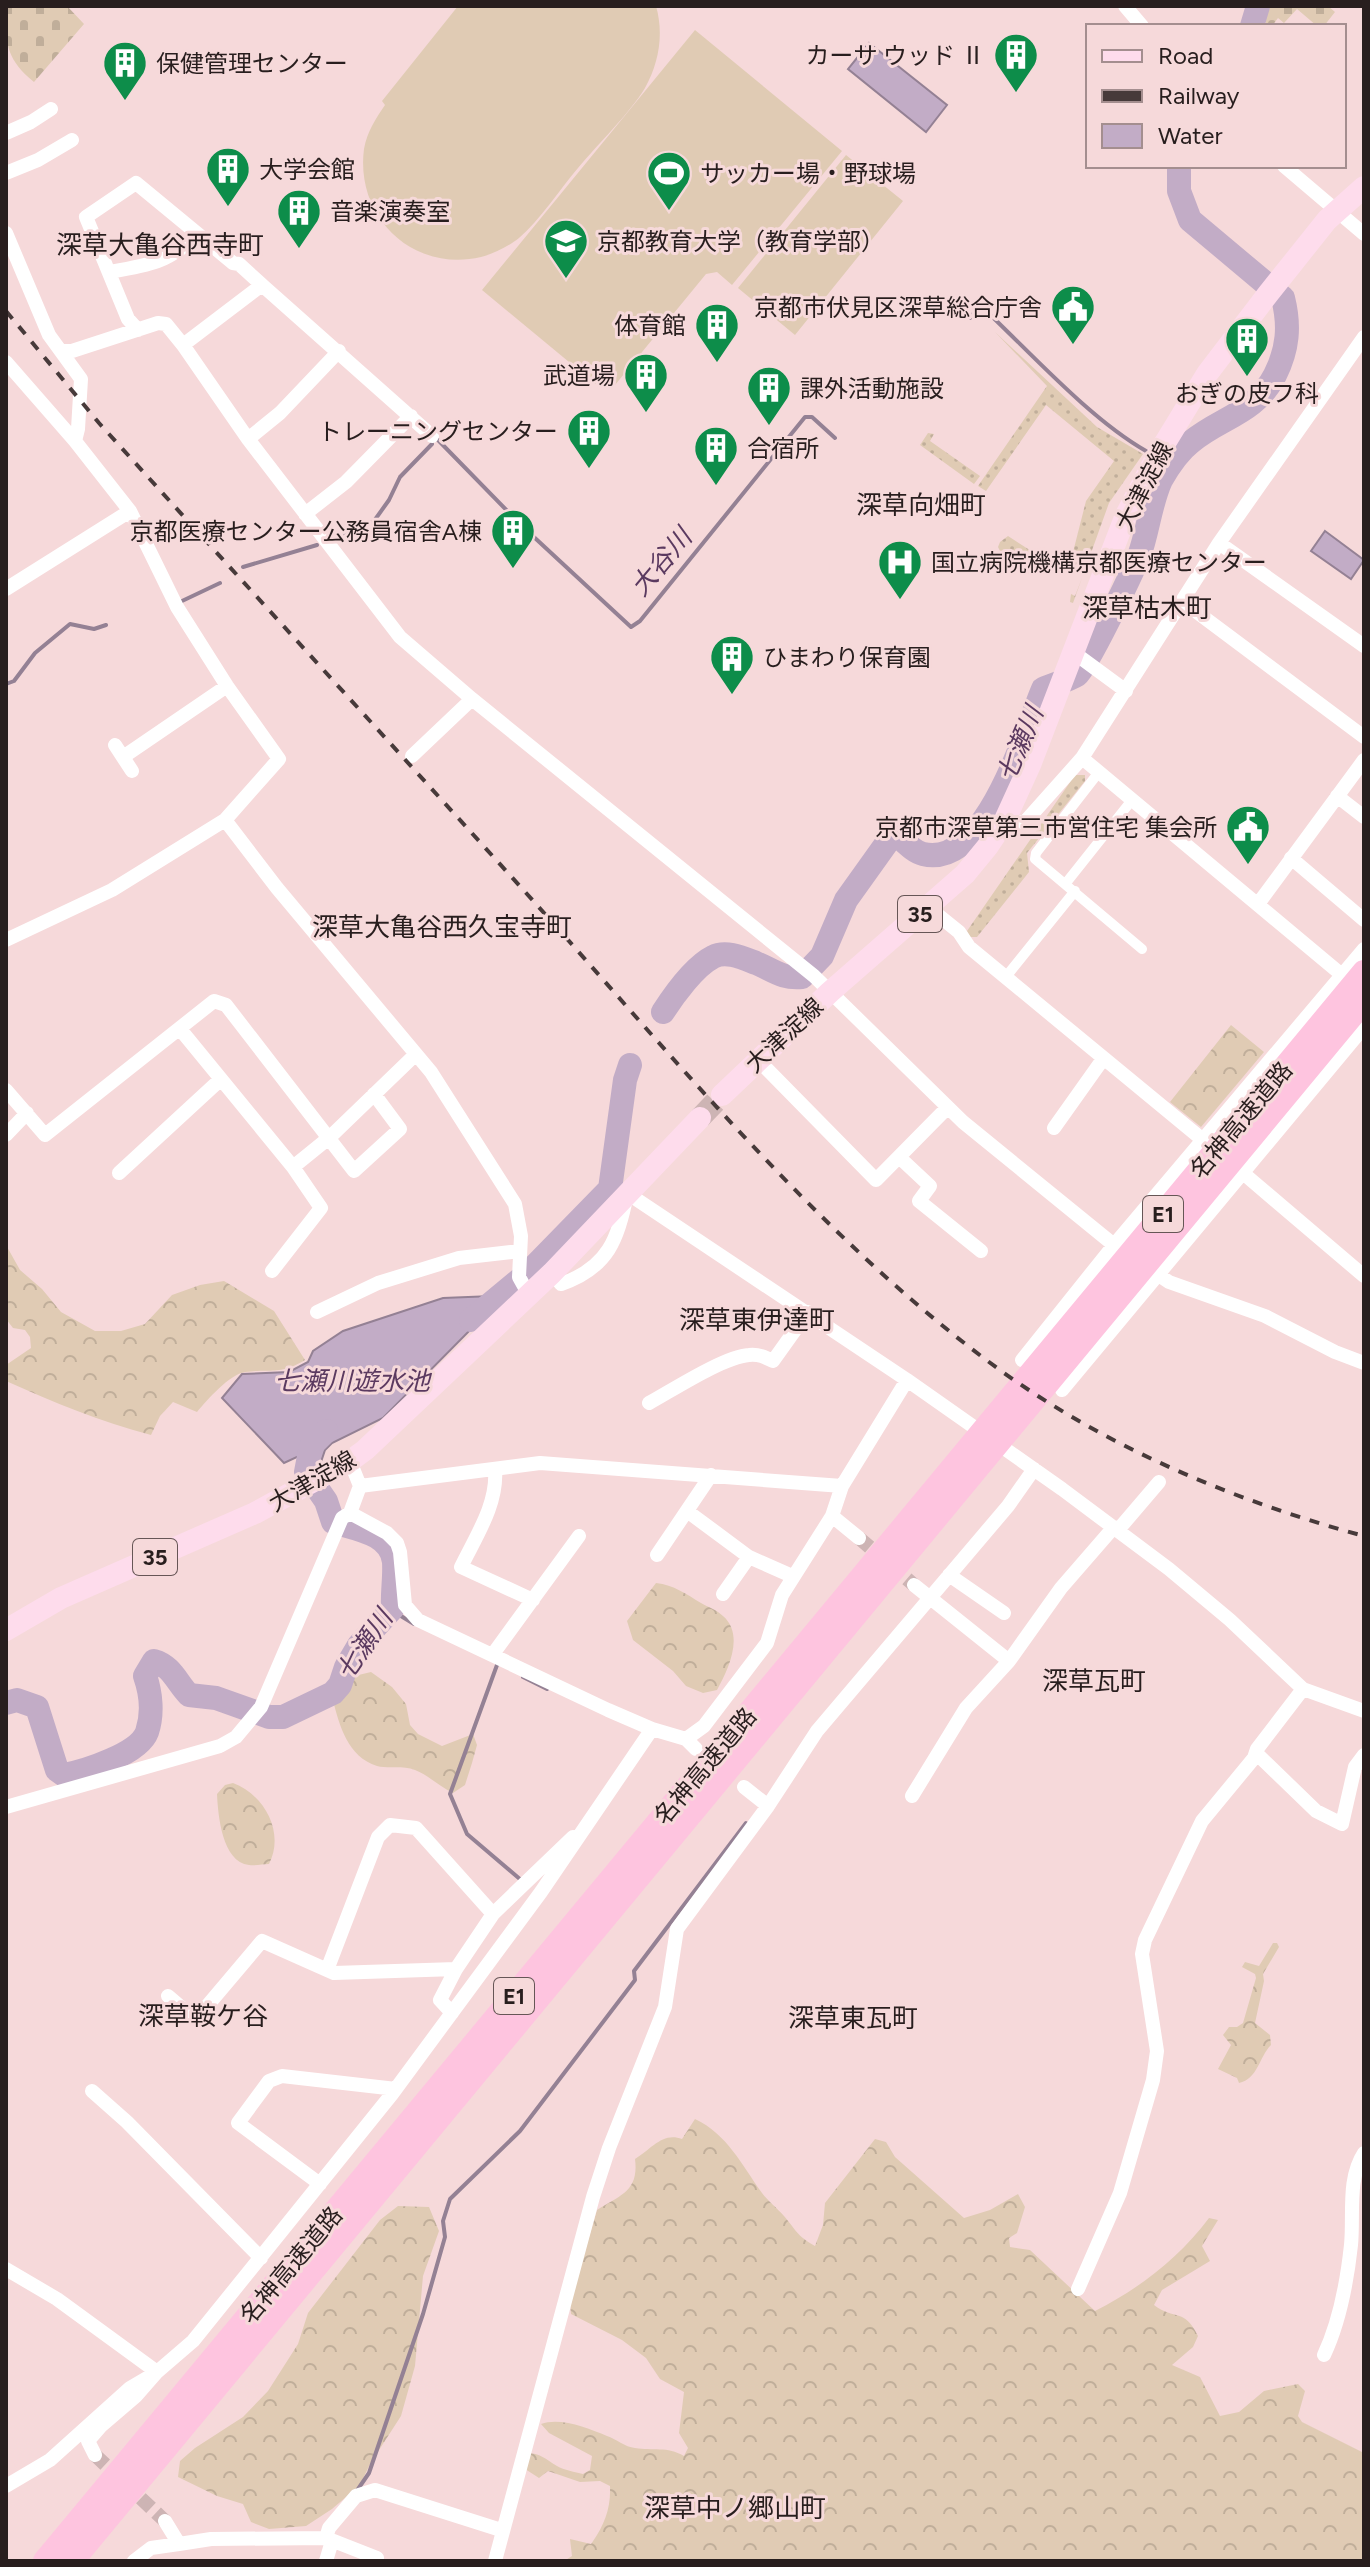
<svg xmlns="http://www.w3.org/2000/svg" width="1370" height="2567" font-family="Figtree,'Noto Sans JP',sans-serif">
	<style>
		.grass { fill: url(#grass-dots) }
		.forest { fill: url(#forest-crowns) }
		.cemetery { fill: url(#cemetery-stones) }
		.garden { fill: #e0cbb4 }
		.water { fill: #c2acc6; stroke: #948194; stroke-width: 2 }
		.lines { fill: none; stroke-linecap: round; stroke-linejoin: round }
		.stream { stroke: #948194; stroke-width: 4 }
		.river { stroke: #c2acc6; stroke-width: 24 }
		.minor-tunnel { stroke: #cdb4b4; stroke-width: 14; stroke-dasharray: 14 7; stroke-linecap: butt }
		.primary-tunnel { stroke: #cdb4b4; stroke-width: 22; stroke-dasharray: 22 11; stroke-linecap: butt }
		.pedestrian { stroke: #fff; stroke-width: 10 }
		.minor { stroke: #fff; stroke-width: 14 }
		.primary { stroke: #fedcec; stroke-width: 22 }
		.motorway { stroke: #fec4df; stroke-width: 24 }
		.rail { stroke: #473a3a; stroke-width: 4; stroke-dasharray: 10 10; stroke-linecap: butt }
		.labels { text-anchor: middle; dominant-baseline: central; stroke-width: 6; stroke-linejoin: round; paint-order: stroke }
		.shield { fill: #f6d9da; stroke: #665656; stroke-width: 2 }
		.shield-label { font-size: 22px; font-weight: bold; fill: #281e1e }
		.poi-label { font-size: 24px; fill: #281e1e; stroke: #f6d9da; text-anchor: start }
		.street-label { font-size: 24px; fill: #281e1e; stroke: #f6d9da }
		.neighbourhood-label { font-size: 26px; fill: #281e1e; stroke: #f6d9da }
		.water-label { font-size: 26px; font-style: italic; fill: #5b3a60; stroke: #f6d9da }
	</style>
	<defs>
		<pattern id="grass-dots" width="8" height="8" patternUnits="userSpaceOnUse" patternTransform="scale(2)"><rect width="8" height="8" fill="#e0cbb4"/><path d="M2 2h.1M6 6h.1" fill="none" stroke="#c0ae9a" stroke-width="1.8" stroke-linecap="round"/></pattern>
		<pattern id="forest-crowns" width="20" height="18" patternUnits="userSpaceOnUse" patternTransform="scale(2)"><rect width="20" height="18" fill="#e0cbb4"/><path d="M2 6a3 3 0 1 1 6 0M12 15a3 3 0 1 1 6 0" fill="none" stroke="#c0ae9a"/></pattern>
		<pattern id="cemetery-stones" width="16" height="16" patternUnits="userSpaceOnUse" patternTransform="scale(2)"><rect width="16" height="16" fill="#e0cbb4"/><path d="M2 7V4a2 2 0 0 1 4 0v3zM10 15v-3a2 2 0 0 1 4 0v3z" fill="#c0ae9a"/></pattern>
	</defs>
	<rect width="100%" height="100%" fill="#f6d9da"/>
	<path class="grass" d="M995 332 1097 427 1143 454 1109 503 1073 603 1070 602 1071 594 1075 596 1087 565 1081 562 1075 565 1071 560 1086 501 1114 461 1046 405 986 491 978 486 1047 386Z
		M928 433 934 434 930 441 980 476 974 484 920 445Z
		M1008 536 1039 556 1042 568 1034 574H1029L1002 555 998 547 1000 542Z
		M1075 775H1085V781L1027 853 1029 872 977 937H970L967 931Z"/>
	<path class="forest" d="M1231 1025 1264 1052 1201 1127 1170 1102Z
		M6 1245 20 1270 42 1289 61 1312 95 1331H121L145 1324 172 1295 200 1285 224 1281 274 1311 305 1360C278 1376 272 1368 245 1372 230 1374 207 1400 197 1412L173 1402 160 1416 151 1435C101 1422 53 1402 6 1381V1365L31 1348 30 1337 25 1330 13 1328 6 1319Z
		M656 1583C674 1585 686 1594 701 1603 708 1607 717 1610 723 1616 745 1635 728 1670 717 1690L703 1693 686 1686 673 1671 633 1640 627 1621Z
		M371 1672 392 1687 406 1704 410 1725 418 1734 442 1746 473 1734 477 1745 472 1763 465 1785 453 1793C440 1787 428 1775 415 1770 403 1765 388 1769 377 1766 348 1757 339 1725 333 1700L350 1677Z
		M233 1783C265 1795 285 1833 269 1864 263 1864 255 1866 249 1865 222 1862 218 1815 217 1794L225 1785Z
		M1273 1943H1277L1279 1947 1263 1974 1264 1981 1255 2023 1270 2035 1271 2045C1259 2057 1258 2079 1239 2083L1237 2078 1218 2069 1231 2045 1223 2035 1229 2027H1237L1243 2023 1256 1978 1255 1974 1242 1967 1245 1962 1259 1966Z
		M695 2119C727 2134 742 2165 762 2193 768 2201 777 2208 784 2216 797 2231 796 2235 815 2246L823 2225 825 2203 875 2139 886 2142 895 2157 964 2218 990 2210 1018 2194 1025 2207 1017 2233 1009 2238 1010 2247 1030 2250 1095 2311C1140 2288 1178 2259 1209 2218L1218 2220 1202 2246 1210 2261 1162 2290 1154 2305C1175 2321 1184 2307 1198 2336L1193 2347 1172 2365 1200 2377 1220 2416 1239 2412 1264 2391 1298 2384 1305 2391 1298 2416 1302 2422 1364 2453V2561H564L572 2556 570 2539 591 2544C604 2526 611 2509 610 2486L600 2481 580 2482 548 2471 539 2478 522 2467 526 2453C541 2453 545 2459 557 2466 564 2470 575 2472 583 2474L590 2470 592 2456 549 2433 541 2424C560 2417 588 2428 607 2436 616 2439 625 2447 635 2448 653 2451 667 2446 684 2456L688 2448 679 2433 684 2392 660 2379 646 2358 622 2340 571 2314 570 2302 597 2210C621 2195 639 2191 635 2159 652 2149 662 2132 682 2139Z
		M398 2206 429 2207 439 2231 423 2276 415 2366 401 2416 370 2464 360 2485 332 2509 306 2526 269 2529 251 2522 243 2504 217 2496 178 2477 180 2461 195 2448 243 2417 268 2391 298 2344 308 2313 380 2220Z"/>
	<path class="cemetery" d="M6 6H67L84 24 34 82C4 57 6 42 6 6Z
		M1267 6H1328L1335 12 1324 26H1317L1297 9 1284 23 1278 18 1272 26 1263 21Z"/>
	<path class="garden" d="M458 6H656C664 34 659 63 645 88 629 114 598 144 578 168 560 189 540 220 519 238 509 246 493 254 481 257 413 273 355 217 364 149 367 132 376 118 385 105L382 101Z
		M695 30 842 151 732 285 717 272 706 274 615 385 598 386 482 290Z
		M846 155 903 201 795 335 738 288Z"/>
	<path class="water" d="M869 43 947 105 926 132 848 69Z
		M1325 531 1364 560 1351 579 1311 551Z
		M493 1296 502 1306 479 1321 383 1418 332 1443 325 1450 321 1462 301 1455 284 1463 222 1398 242 1374 289 1372 308 1362 313 1351 343 1331 443 1298Z"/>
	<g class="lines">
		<path class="stream" d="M970 318 978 308H983C1031 353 1090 419 1146 451
			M438 440 522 526 631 627 640 621 805 417H812L835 438
			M334 539 374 521 389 500 400 477 432 444
			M243 567 317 545
			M182 601 220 583
			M6 684 14 681 35 653 70 624 94 629 106 625
			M393 1608 396 1613 414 1624
			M497 1665 450 1794 467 1834 521 1880
			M523 1677 547 1689
			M356 2492 369 2473 423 2314 445 2237 443 2221 450 2199 520 2131 635 1980 634 1971 746 1823"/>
		<path class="river" d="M1252 26 1258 6
			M663 1012C674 995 695 966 713 957 726 950 743 958 756 963 773 970 782 979 802 977L822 956 846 900 891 837 898 836C905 842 914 852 923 854 986 869 1025 731 1043 689 1054 684 1067 681 1077 675 1087 667 1132 573 1139 556 1148 532 1150 504 1161 480 1169 466 1178 452 1191 442 1221 417 1255 414 1275 375 1288 349 1290 326 1283 298L1190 220 1179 191V166
			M471 1320 530 1271 610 1189 625 1080 630 1065
			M6 1703 17 1700 37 1707 57 1770 64 1775C85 1771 139 1754 147 1732 153 1714 151 1693 145 1676L154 1661C172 1666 177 1683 189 1695L216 1698 269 1717H283L333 1693 340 1685 346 1667 359 1645 393 1608C392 1593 395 1578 394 1562 391 1533 355 1529 333 1522L326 1501 306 1472 311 1446 326 1431"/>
		<path class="minor-tunnel" d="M859 1538 914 1585
			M95 2455 165 2521"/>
		<path class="primary-tunnel" d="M700 1118 722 1095"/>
		<path class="pedestrian" d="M1099 772 1036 853 1035 859 1142 949
			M1066 883 1132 800
			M1005 978 1075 891"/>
		<path class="minor" d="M1125 6 1142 26
			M6 133 31 122 51 109
			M1284 166 1364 234
			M6 173 38 160 72 140
			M6 233 49 335 81 379 78 429 75 441
			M109 272C151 265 166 263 198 235
			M262 285 432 436
			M138 330 128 319 86 217 136 183 233 263 239 264 262 285 183 345
			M62 351H72L158 323 166 324 183 345 248 439 400 637 472 699 814 976 963 1122 1114 1245 1169 1282 1265 1316 1335 1352 1364 1363
			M6 362 75 441 130 511 177 607 227 686 279 759 225 820 277 888 431 1072 515 1204 521 1236 519 1277 529 1295
			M248 439 280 413 339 351
			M305 514 346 482 411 416
			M1219 543 1364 646
			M6 589 130 511
			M1182 601 1364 737
			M1073 652 1126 691
			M115 745 132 771
			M412 756 472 699
			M123 757 227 686
			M1082 758 1342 975
			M1337 796 1364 817
			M1004 822H1025L1082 758 1219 543 1364 337
			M1291 858 1364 920
			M1258 904 1364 760
			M928 907 959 932 969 947 1203 1140
			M6 940 112 890 225 820
			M180 1029 293 1167 321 1208 272 1271
			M757 1059 876 1180 947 1108
			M6 1090 45 1135 214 1001 226 1005 354 1171 400 1129 374 1094
			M1054 1128 1103 1059
			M6 1135 27 1113
			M899 1157 930 1186 919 1201 981 1251
			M293 1167 330 1137 416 1054
			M119 1173 221 1079
			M1243 1173 1364 1276
			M552 1273 561 1284C608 1268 619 1238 627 1193L907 1380
			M317 1312 378 1283 459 1258 520 1251
			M1022 1360 1114 1245 1364 949
			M1062 1390 1364 1027
			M649 1403C673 1390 723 1357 749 1355 759 1354 765 1357 773 1361L808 1312
			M495 1469C498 1504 476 1536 461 1567L533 1600
			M360 1486 540 1463 842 1486
			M687 1511 749 1557 792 1576
			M350 1513 387 1533 397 1543 400 1552 405 1605 418 1620 608 1710 652 1729 686 1739 696 1749
			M832 1516 859 1538
			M1118 1530 1159 1482
			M657 1555 711 1475
			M949 1575 1004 1613
			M914 1585 1009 1661
			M723 1594 749 1557
			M493 1654 579 1536
			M686 1739 704 1726 767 1643 782 1595 832 1516 842 1486 907 1380 1062 1489 1169 1569 1230 1620 1303 1689 1364 1711
			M1256 1753 1316 1811 1342 1824 1355 1767 1364 1755
			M744 1787 768 1806
			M912 1796 966 1708 1009 1661 1061 1588 1114 1527
			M6 1807 220 1746 236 1737 261 1707 342 1518 350 1513 360 1486 350 1461
			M327 1970 378 1837 390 1825 416 1828 493 1914
			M168 1996 189 2014 202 2012 262 1941 334 1973 456 1969
			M452 2013 440 2000 456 1969 493 1914 573 1837
			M92 2091 127 2122 261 2258
			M320 2184 238 2123 269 2081 282 2076 396 2089
			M6 2269 57 2299 157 2372
			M1078 2289 1120 2193 1153 2080 1157 2051 1142 1954 1145 1940 1202 1821 1254 1758 1257 1749 1303 1689
			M1324 2355C1340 2321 1347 2282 1351 2245 1354 2215 1347 2179 1364 2153
			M95 2455 88 2441 101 2426 136 2396 157 2372 193 2341 392 2094 541 1892 652 1729
			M6 2486 50 2460 130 2388 147 2378
			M326 2538 377 2558 376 2561
			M179 2544 211 2539 326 2538 329 2528 356 2496 375 2490 501 2530
			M134 2561 151 2548 179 2544 165 2521
			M326 2561 332 2541
			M495 2561 593 2197 609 2148 665 2007 677 1929 768 1806 817 1731 1008 1506 1034 1469"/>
		<path class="primary" d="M722 1095 830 992 965 874 988 846 1004 822 1030 765 1126 515 1157 456 1207 374 1268 294 1327 220 1364 187
			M6 1630 61 1598 255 1513 350 1461 365 1450 552 1273 700 1118"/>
		<path class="motorway" d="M45 2561 1364 972
			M72 2561 1364 1001"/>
		<path class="rail" d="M6 311 99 423C242 581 385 737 527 894 672 1055 811 1228 985 1359 1096 1443 1230 1500 1364 1536"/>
	</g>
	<defs>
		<g id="building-pin" transform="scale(2.3)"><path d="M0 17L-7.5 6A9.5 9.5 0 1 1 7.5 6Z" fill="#0d8d4a" stroke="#f6d9da"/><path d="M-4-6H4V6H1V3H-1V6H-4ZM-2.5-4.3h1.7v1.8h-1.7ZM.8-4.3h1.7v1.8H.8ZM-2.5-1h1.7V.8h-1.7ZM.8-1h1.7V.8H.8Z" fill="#fff"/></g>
		<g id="stadium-pin" transform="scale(2.3)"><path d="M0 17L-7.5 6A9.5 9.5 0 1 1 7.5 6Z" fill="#0d8d4a" stroke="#f6d9da"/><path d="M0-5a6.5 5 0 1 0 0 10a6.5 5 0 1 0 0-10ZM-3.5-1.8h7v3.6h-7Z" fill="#fff"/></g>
		<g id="university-pin" transform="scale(2.3)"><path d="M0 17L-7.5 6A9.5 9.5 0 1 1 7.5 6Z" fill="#0d8d4a" stroke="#f6d9da"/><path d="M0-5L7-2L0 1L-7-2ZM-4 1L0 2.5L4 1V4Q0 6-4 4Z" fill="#fff"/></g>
		<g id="civic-pin" transform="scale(2.3)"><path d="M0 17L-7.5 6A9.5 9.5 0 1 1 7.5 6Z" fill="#0d8d4a" stroke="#f6d9da"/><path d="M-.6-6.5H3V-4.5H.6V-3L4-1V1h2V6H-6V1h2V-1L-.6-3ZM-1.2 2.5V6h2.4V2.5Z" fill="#fff"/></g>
		<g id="hospital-pin" transform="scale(2.3)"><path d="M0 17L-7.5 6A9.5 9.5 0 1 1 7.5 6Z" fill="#0d8d4a" stroke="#f6d9da"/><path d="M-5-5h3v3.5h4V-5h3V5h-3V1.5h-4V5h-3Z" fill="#fff"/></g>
	</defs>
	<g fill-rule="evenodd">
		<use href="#building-pin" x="1016" y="55"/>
		<use href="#building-pin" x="125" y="63"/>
		<use href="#building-pin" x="228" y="169"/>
		<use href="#stadium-pin" x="669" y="173"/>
		<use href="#building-pin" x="299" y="211"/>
		<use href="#university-pin" x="566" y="241"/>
		<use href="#civic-pin" x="1073" y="307"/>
		<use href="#building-pin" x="717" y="325"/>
		<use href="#building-pin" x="1247" y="339"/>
		<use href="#building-pin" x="646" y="375"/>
		<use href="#building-pin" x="769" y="388"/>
		<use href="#building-pin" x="589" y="431"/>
		<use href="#building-pin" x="716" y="448"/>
		<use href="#building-pin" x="513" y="531"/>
		<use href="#hospital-pin" x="900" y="562"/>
		<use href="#building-pin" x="732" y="657"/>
		<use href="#civic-pin" x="1248" y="827"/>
	</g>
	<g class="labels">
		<g class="shield">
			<rect x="898" y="896" width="44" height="36" rx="6"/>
			<rect x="1143" y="1196" width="40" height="36" rx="6"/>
			<rect x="133" y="1539" width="44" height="36" rx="6"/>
			<rect x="494" y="1978" width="40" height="36" rx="6"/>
		</g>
		<g class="shield-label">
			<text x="920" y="914">35</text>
			<text x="1163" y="1214">E1</text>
			<text x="155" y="1557">35</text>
			<text x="514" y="1996">E1</text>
		</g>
		<g class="poi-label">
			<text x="985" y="55" text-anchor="end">カーサ ウッド Ⅱ</text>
			<text x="156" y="63">保健管理センター</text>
			<text x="259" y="169">大学会館</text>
			<text x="700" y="173">サッカー場・野球場</text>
			<text x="330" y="211">音楽演奏室</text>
			<text x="597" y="241">京都教育大学（教育学部）</text>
			<text x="1042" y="307" text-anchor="end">京都市伏見区深草総合庁舎</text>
			<text x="686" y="325" text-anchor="end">体育館</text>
			<text x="615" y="375" text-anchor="end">武道場</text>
			<text x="800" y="388">課外活動施設</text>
			<text x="1247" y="393" text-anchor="middle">おぎの皮フ科</text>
			<text x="558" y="431" text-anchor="end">トレーニングセンター</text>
			<text x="747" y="448">合宿所</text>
			<text x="482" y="531" text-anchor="end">京都医療センター公務員宿舎A棟</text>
			<text x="931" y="562">国立病院機構京都医療センター</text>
			<text x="763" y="657">ひまわり保育園</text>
			<text x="1217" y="827" text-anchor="end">京都市深草第三市営住宅 集会所</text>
		</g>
		<g class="street-label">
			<text transform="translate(1144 486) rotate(-63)">大津淀線</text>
			<text transform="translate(784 1035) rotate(-43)">大津淀線</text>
			<text transform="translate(1241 1120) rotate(-50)">名神高速道路</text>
			<text transform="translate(312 1481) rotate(-30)">大津淀線</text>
			<text transform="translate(705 1766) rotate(-50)">名神高速道路</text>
			<text transform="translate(291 2265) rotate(-50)">名神高速道路</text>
		</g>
		<g class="neighbourhood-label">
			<text x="160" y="245">深草大亀谷西寺町</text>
			<text x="921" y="505">深草向畑町</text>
			<text x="1147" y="608">深草枯木町</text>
			<text x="442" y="927">深草大亀谷西久宝寺町</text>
			<text x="757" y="1320">深草東伊達町</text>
			<text x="1094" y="1681">深草瓦町</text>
			<text x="203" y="2016">深草鞍ケ谷</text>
			<text x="853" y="2018">深草東瓦町</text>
			<text x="735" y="2508">深草中ノ郷山町</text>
		</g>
		<g class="water-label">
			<text transform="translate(661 562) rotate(-50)">大谷川</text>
			<text transform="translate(1020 744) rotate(-67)">七瀬川</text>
			<text x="352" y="1381">七瀬川遊水池</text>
			<text transform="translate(364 1645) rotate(-56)">七瀬川</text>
		</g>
	</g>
	<rect width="1370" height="2567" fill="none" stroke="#281e1e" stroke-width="16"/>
	<rect x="1086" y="24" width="260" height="144" fill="#f6d9da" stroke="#a48e8f" stroke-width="2"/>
	<rect x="1102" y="50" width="40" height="12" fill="#fedcec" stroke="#a48e8f" stroke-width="2"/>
	<text x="1158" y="64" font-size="24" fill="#281e1e">Road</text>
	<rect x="1102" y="90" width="40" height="12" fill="#473a3a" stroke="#a48e8f" stroke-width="2"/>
	<text x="1158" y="104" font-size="24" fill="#281e1e">Railway</text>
	<rect x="1102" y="124" width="40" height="24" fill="#c2acc6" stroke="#a48e8f" stroke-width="2"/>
	<text x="1158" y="144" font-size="24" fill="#281e1e">Water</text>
</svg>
